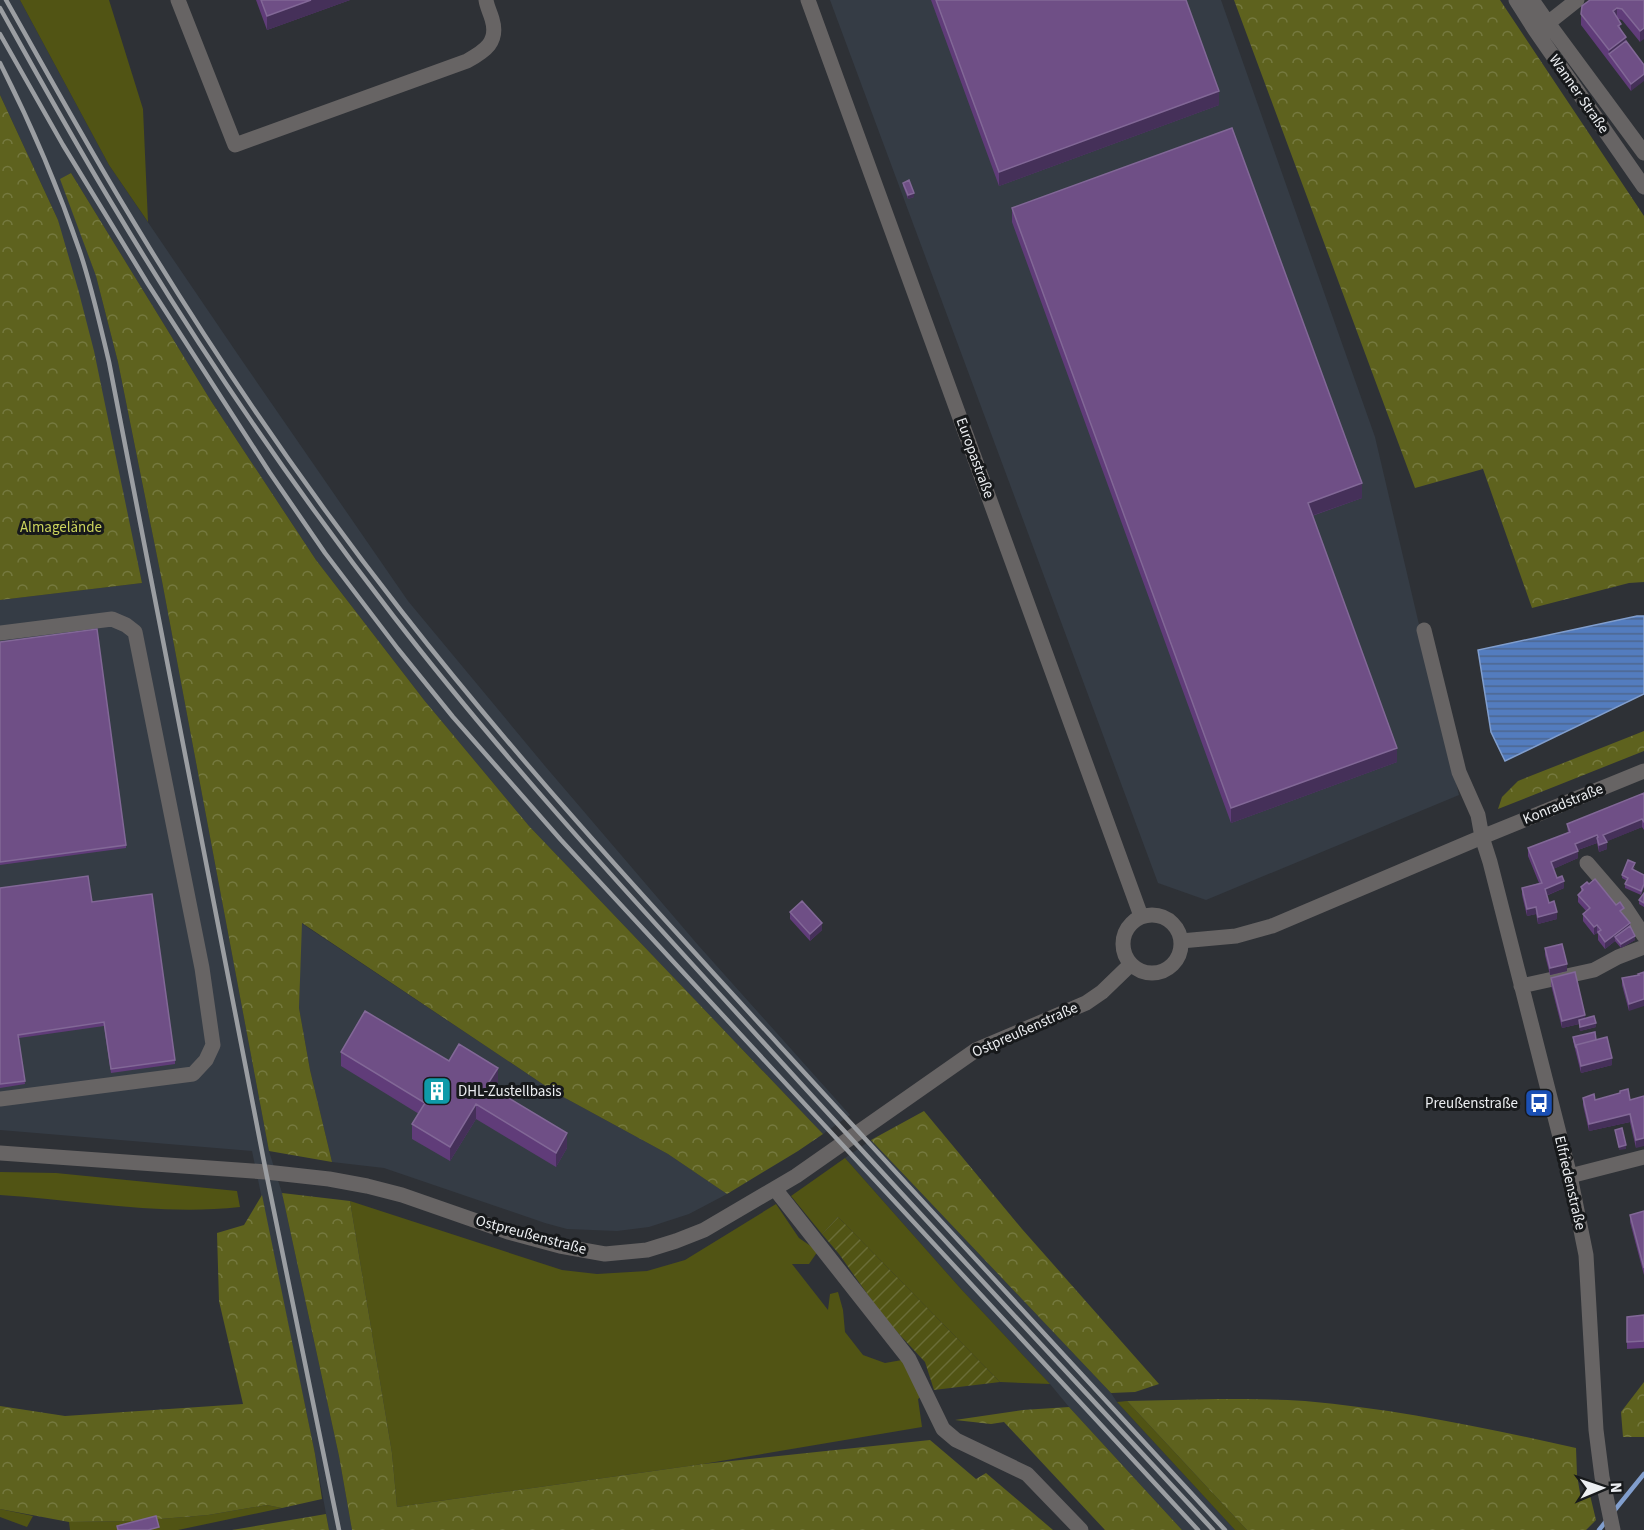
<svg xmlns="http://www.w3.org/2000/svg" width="1644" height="1530" font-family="'Source Sans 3',sans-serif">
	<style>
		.built { fill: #353c45 }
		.green { fill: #515414 }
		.forest { fill: url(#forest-crowns) }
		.garden { fill: url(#garden-furrows) }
		.water { fill: url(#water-rules); stroke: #819ecd; stroke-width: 1.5 }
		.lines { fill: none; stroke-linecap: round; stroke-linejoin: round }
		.stream { stroke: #819ecd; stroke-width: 4.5 }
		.minor { stroke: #676464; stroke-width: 15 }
		.rail { stroke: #9b9ea2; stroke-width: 4.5 }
		.wall { fill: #603c79 }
		.shaded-wall { fill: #453059 }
		.building { fill: #6f4f86; stroke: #826897; stroke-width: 1.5 }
		.labels { text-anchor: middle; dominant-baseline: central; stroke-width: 6; stroke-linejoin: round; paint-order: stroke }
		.street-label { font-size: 15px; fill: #eceef1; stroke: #17191b }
		.park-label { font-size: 15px; fill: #ccd45d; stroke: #17191b }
		.poi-label { font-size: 15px; fill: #eceef1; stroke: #17191b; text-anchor: start }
	</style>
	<defs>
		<pattern id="forest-crowns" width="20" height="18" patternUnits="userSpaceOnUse" patternTransform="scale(1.5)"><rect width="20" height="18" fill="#5e621e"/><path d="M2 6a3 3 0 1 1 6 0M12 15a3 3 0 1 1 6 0" fill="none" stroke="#75793f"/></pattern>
		<pattern id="garden-furrows" width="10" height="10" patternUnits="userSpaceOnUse" patternTransform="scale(1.5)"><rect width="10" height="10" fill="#515414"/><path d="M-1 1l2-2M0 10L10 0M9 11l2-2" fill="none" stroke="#6a6d37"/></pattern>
		<pattern id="water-rules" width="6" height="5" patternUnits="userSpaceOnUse" patternTransform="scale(1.5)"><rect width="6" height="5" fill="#537cbe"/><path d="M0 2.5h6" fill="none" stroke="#4e678f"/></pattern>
	</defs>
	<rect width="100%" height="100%" fill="#2e3136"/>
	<path class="built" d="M0 0H20L109 165 243 362 408 601 545 766 698 945 850 1115 823 1134 529 826 424 700 316 560 211 401 71 173 61 179 96 276 118 362 162 581 269 1151 282 1193 339 1456 352 1530H329L315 1454 252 1151 0 1130V600L142 583 58 220 0 95Z
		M830 0H1221L1375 437 1459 795 1206 900 1158 883Z
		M301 923 556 1093 668 1154 727 1194 689 1214 649 1227 617 1231 567 1229 545 1223 384 1168 332 1162 310 1070 299 1008Z
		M871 1140 1111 1393 1117 1402 1235 1530H1182L1069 1407 1050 1384 961 1289 845 1158Z"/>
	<path class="green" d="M20 0H109L143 109 148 222 109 165Z
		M845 1158 961 1289 1050 1384 1000 1382 838 1217 822 1234 791 1196Z
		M0 1172 56 1173 237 1191 240 1207C160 1216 80 1200 0 1195Z
		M350 1201 562 1270 597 1274 647 1271 685 1260 776 1204 799 1238 818 1251 809 1264H792L828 1310 830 1294 838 1292 843 1310 845 1332 863 1355 885 1363 902 1360 922 1396 918 1399 922 1427 703 1464 397 1507 392 1453Z
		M1127 1401 1247 1530H1235L1117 1402Z
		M267 1505 282 1508 178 1530H70L69 1522 136 1521 208 1515Z
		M0 1509 33 1516 27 1527 0 1517Z"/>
	<path class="forest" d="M1234 0H1500L1644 216V582L1629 583 1532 608 1483 469 1415 488Z
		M0 95 58 220 78 289 94 351 142 583 0 600Z
		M71 173 211 401 316 560 424 700 529 826 823 1134 798 1151 727 1194 668 1154 556 1093 302 923 299 1008 310 1070 332 1162 269 1151 162 581 118 362 96 276 60 179Z
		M1644 731V751L1498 809 1502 797 1518 781Z
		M924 1111 1022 1229 1159 1384 1135 1392 1111 1393 871 1140Z
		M282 1193 350 1201 392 1453 397 1507 703 1464 930 1440 976 1479 986 1473 1053 1530H352L339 1456Z
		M262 1195 315 1454 322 1499 282 1508 267 1505 208 1515 136 1521 69 1522 0 1509V1406L65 1416 243 1404 219 1301 217 1233 244 1225Z
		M1644 1382V1437H1623L1621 1412Z
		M1218 1399C1247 1399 1276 1399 1305 1401 1396 1409 1487 1428 1576 1448L1577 1475 1581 1499 1589 1491 1596 1520 1586 1530H1247L1127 1401Z
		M1069 1407 1182 1530H1105L1004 1422 991 1424 955 1420 1023 1410Z
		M326 1514 329 1530H232Z"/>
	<path class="garden" d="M838 1217 1000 1382 934 1390 925 1362 885 1319 839 1254 822 1234Z"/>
	<path class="water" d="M1637 616H1644V694L1505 761 1491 732 1478 650Z"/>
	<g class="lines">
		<path class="stream" d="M1614 1511 1644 1474
			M1599 1530 1607 1520"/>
		<path class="minor" d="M178 0 235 145 467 61C485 51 499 42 492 19 490 12 487 7 486 0
			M808 0 1141 916
			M1516 0 1535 30 1644 187
			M1532 0 1548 23 1644 153
			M1540 27 1548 23 1577 0
			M1424 630 1459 772 1478 815 1482 837 1490 862 1570 1176 1586 1255 1596 1430 1602 1477 1613 1530
			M0 633 112 619 126 625 135 632 202 968 213 1045 206 1060 193 1074 0 1099
			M1587 863 1625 907 1644 936
			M1123 944a29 29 0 1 1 58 0a29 29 0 1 1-58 0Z
			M1181 941 1236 936 1272 926 1482 837 1644 771
			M1521 986 1594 970 1618 957 1644 947
			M0 1153 266 1172 329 1179 367 1186 402 1195 508 1232 560 1246 605 1254 647 1250 676 1241 704 1230 796 1176 976 1050 1086 1003 1102 992 1131 964
			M1570 1176 1644 1157
			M775 1189 909 1359 943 1429 956 1440 1027 1474 1081 1530"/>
		<path class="rail" d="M6 0C45 69 83 138 124 206 208 346 301 483 402 612 520 763 649 903 778 1044 926 1206 1076 1368 1225 1530
			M0 8C38 76 76 145 117 212 201 352 294 488 394 617 500 754 617 882 734 1010 892 1185 1053 1357 1213 1530
			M0 34 63 145 148 284 270 473 325 553 398 649 453 717 561 840 1198 1530
			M0 63C31 124 58 187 80 252 92 288 100 325 109 362L266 1172 339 1530"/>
	</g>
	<path class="wall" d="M256 0H350L267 30Z
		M931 0H1186L1219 105 999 186Z
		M1644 0 1640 42 1622 20 1618 19 1621 30 1626 41 1644 65 1631 91 1581 25V14Z
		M903 183 914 197 908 199 903 186Z
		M1012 208 1362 498 1312 516 1397 762 1231 823 1012 222Z
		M0 642 126 845V848L0 865Z
		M1644 793V830L1642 827 1607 841V849L1599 852 1597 843 1578 850V858L1553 869 1557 878 1564 888 1546 896 1549 903 1557 919 1538 924 1536 914 1527 916 1522 895V888L1539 883 1528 856V848L1568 833 1567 824Z
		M1635 867 1633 870 1644 875V887L1641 895 1625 888V884L1627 881 1622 878V875Z
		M1581 887 1624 915 1630 926 1635 940 1621 948 1615 941 1605 949 1598 940V934L1597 933 1594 935 1583 921V914L1586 911 1578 902V895L1581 892Z
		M0 888 92 902 175 1060V1064L111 1073 104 1026 19 1038 25 1084 0 1088Z
		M1644 893V911V907L1639 904V900Z
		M790 912 822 930 810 941 790 919Z
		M1545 948 1567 971 1550 975 1545 955Z
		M1639 975 1629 1011 1622 985V978Z
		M1551 978 1585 1019 1596 1027 1580 1031 1579 1024 1562 1028 1551 985Z
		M1573 1037 1596 1040 1612 1065 1581 1073 1573 1041Z
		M341 1052 498 1082 494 1089 567 1148 556 1167 476 1119 450 1161 412 1139V1124L419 1114 341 1066Z
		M1620 1091 1630 1100 1644 1096 1636 1148 1630 1122 1589 1131 1583 1105V1098L1595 1100 1620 1094Z
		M1644 1211V1275L1630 1222V1215Z
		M1644 1315V1348L1627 1349V1317Z"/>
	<path class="shaded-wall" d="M311 0H350L267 30V16Z
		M1617 8V19L1613 11Z
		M1644 28V39L1640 42V31Z
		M1626 37V48L1609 54V50Z
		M1644 74V81L1631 91V84Z
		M1219 91V105L999 186V172Z
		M914 193V197L908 199V195Z
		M1362 483V498L1308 517V503Z
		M1397 748V762L1231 823V808Z
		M1642 819V827L1603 843V835Z
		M1597 835V843L1575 851V844Z
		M1607 842V849L1599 852V845Z
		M1578 851V858L1551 870V862Z
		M1564 881V888L1545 896V889Z
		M1536 907V914L1527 916V909Z
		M1557 912V919L1538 924V917Z
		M822 923V930L810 941V934Z
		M1630 923V930L1615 937V941L1605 949V942Z
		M1597 925V933L1594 935V927Z
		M1635 936V940L1621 948V944Z
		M1567 964V971L1550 975V968Z
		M1644 999V1006L1629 1011V1004Z
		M1585 1015V1022L1579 1020V1024L1562 1028V1021Z
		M1596 1023V1027L1580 1031V1027Z
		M1612 1058V1065L1581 1073V1066Z
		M498 1068V1082L487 1100V1085Z
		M476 1104V1119L450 1161V1147Z
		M1630 1114V1122L1589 1131V1124Z
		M567 1133V1148L556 1167V1153Z
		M1644 1138V1146L1636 1148V1140Z
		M1626 1145V1149L1619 1150V1147Z"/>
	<path class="building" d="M261 0H311L267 16Z
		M936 0H1186L1219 91 999 172Z
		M1590 0H1644V28L1640 31 1622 9 1617 8 1613 11 1621 24 1618 26 1626 37 1609 50 1581 14 1582 6Z
		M1626 41 1644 65V74L1631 84 1609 54Z
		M1232 128 1362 483 1308 503 1397 748 1231 808 1012 208Z
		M909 180 914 193 908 195 903 183Z
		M97 629 126 845 0 862V642Z
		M1644 793V822L1642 819 1603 835 1607 842 1599 845 1597 838 1598 837 1597 835 1575 844 1578 851 1551 862 1557 878 1562 876 1564 881 1545 889 1549 903 1554 901 1557 912 1538 917 1536 907 1527 909 1522 888 1542 883 1528 848 1570 832 1567 824Z
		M1628 860 1635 863 1632 869 1644 875V884L1641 891 1625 884 1628 878 1622 875Z
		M88 876 92 902 152 894 175 1060 111 1069 104 1022 18 1035 25 1081 0 1084V888Z
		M1595 879 1616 905 1620 902 1624 908 1620 911 1630 923 1605 942 1598 932 1601 930 1597 925 1594 927 1583 914 1590 908 1578 895 1583 890 1581 887 1587 882 1589 884Z
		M1644 893V903L1639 900Z
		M802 901 822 923 810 934 790 912Z
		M1630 926 1635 936 1621 944 1615 937Z
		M1562 944 1567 964 1550 968 1545 948Z
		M1575 972 1585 1015 1562 1021 1551 978Z
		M1644 972V999L1629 1004 1622 978 1639 975 1638 974Z
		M365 1011 449 1061 459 1044 498 1068 487 1085 567 1133 556 1153 476 1104 450 1147 412 1124 425 1103 341 1052Z
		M1594 1016 1596 1023 1580 1027 1579 1020Z
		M1595 1032 1596 1040 1576 1045V1048L1573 1037Z
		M1607 1037 1612 1058 1581 1066 1576 1045Z
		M1628 1089 1630 1100 1644 1096V1138L1636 1140 1630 1114 1589 1124 1583 1098 1594 1094 1595 1100 1620 1093V1091Z
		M1622 1128 1626 1145 1619 1147 1615 1130Z
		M1644 1211V1268L1630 1215Z
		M1644 1315V1341L1627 1342V1317Z
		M156 1516 159 1527 148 1530H118L117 1526Z"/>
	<defs>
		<g id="building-square" transform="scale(1.5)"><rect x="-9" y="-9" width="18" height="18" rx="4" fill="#0f9aa8" stroke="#17191b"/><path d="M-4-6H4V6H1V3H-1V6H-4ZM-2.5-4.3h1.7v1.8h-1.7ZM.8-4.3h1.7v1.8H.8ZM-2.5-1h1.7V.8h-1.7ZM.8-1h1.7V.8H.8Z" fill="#fff"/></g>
		<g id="bus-square" transform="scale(1.5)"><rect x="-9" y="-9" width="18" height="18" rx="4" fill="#1a4fb4" stroke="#17191b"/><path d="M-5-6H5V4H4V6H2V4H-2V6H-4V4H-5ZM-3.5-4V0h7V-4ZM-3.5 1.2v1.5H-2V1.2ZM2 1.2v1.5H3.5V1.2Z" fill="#fff"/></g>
	</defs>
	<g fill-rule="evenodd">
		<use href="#building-square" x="437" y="1091"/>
		<use href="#bus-square" x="1539" y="1103"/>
	</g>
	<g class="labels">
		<g class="street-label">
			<text transform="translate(1579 94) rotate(55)">Wanner Straße</text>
			<text transform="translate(975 458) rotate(70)">Europastraße</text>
			<text transform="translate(1563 804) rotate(-22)">Konradstraße</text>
			<text transform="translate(1025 1030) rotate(-24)">Ostpreußenstraße</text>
			<text transform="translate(1570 1183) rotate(77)">Elfriedenstraße</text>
			<text transform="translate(531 1235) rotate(15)">Ostpreußenstraße</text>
		</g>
		<g class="park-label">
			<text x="61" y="527">Almagelände</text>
		</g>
		<g class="poi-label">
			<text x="458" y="1091">DHL-Zustellbasis</text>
			<text x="1518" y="1103" text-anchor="end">Preußenstraße</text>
		</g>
	</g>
	<g transform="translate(1602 1488) rotate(88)" stroke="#17191b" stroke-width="4.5" paint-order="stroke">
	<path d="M0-4.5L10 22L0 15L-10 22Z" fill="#eceef1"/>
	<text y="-9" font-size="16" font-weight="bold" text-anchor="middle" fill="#eceef1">N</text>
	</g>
</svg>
